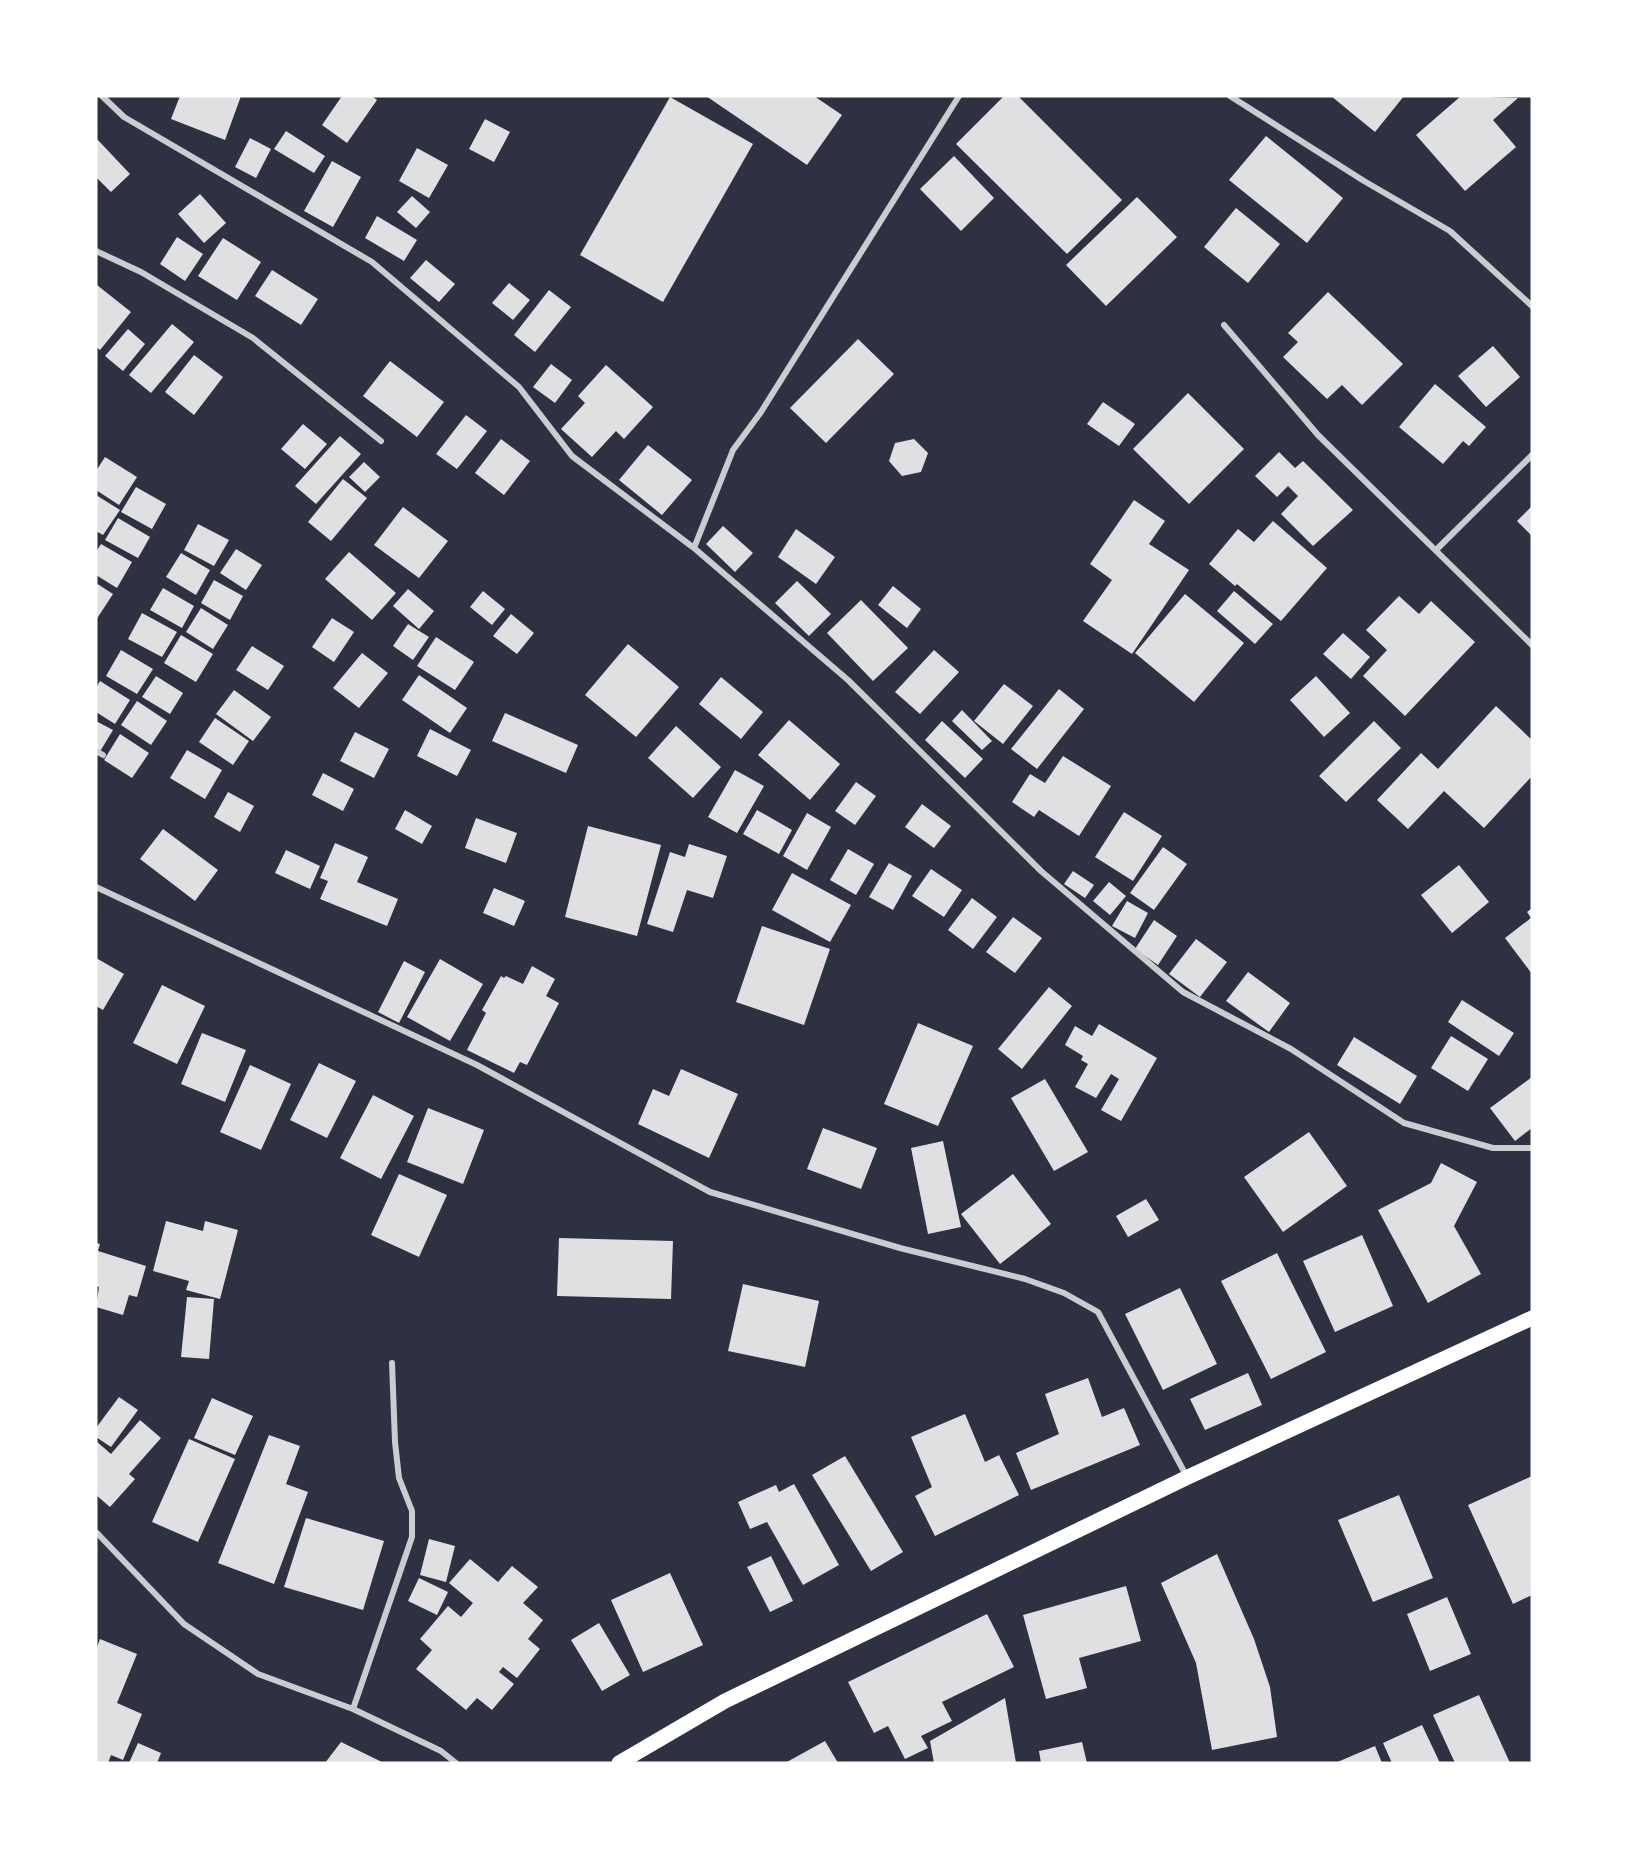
<svg xmlns="http://www.w3.org/2000/svg" width="1628" height="1859" font-family="'Public Sans',sans-serif">
	<style>
		.building { fill: #e0e0e3 }
		.lines { fill: none; stroke-linecap: round; stroke-linejoin: round }
		.minor { stroke: #caccd0; stroke-width: 6 }
		.primary { stroke: #fff; stroke-width: 15 }
	</style>
	<rect width="100%" height="100%" fill="#2d3142"/>
	<path class="building" d="M180 96H241L225 140 171 119Z
		M342 96H372L377 100 347 143 322 125Z
		M706 96H814L842 115 807 165Z
		M1004 96H1018L1122 200 1067 254 956 144Z
		M1331 96H1404L1375 132Z
		M1461 96 1518 98 1493 120 1516 147 1465 191 1416 135Z
		M670 97 753 144 663 302 580 255Z
		M485 119 510 132 494 162 469 149Z
		M286 131 325 156 314 173 274 149Z
		M1266 136 1343 198 1307 243 1229 180Z
		M96 138 130 174 111 192 96 177Z
		M250 138 271 149 256 178 235 167Z
		M417 148 448 165 429 198 399 181Z
		M954 156 994 198 961 231 920 189Z
		M332 161 361 177 333 227 304 211Z
		M200 194 226 223 204 243 178 214Z
		M412 196 430 212 416 228 397 212Z
		M1137 197 1177 237 1106 306 1066 265Z
		M1236 208 1280 244 1248 283 1204 247Z
		M377 216 417 240 404 261 365 238Z
		M177 237 203 254 185 281 160 264Z
		M223 238 261 262 237 300 198 276Z
		M426 260 455 284 439 302 410 278Z
		M272 270 318 299 301 325 255 296Z
		M509 283 530 300 513 320 492 303Z
		M97 285 131 312 100 350 96 347Z
		M549 290 571 307 535 352 514 335Z
		M1328 292 1403 364 1362 405 1342 385 1327 399 1283 357 1298 342 1288 333Z
		M172 324 194 342 151 393 129 375Z
		M128 329 145 344 123 371 105 356Z
		M858 339 894 374 826 443 790 408Z
		M1493 346 1520 377 1486 407 1458 376Z
		M194 355 223 377 194 415 165 392Z
		M390 361 444 402 417 437 363 396Z
		M551 364 572 380 555 403 533 387Z
		M606 365 653 407 624 439 616 431 592 457 561 429 585 403 578 396Z
		M1435 384 1486 427 1469 446 1463 441 1443 464 1399 427Z
		M1188 393 1244 449 1189 504 1133 449Z
		M1103 402 1135 424 1119 446 1087 424Z
		M466 415 487 431 457 469 436 454Z
		M303 424 327 444 305 469 281 449Z
		M340 436 361 454 316 504 295 486Z
		M501 439 530 461 504 495 475 473Z
		M914 439 928 453 921 472 902 476 889 461 895 443Z
		M648 445 692 480 662 515 619 480Z
		M1279 452 1295 468 1303 461 1353 510 1313 546 1281 514 1298 496 1288 486 1277 497 1255 476Z
		M105 457 137 477 119 505 96 490V471Z
		M364 462 380 477 365 492 349 477Z
		M343 479 367 498 331 541 308 522Z
		M136 487 166 504 152 529 121 512Z
		M96 495 120 510 103 535 96 531Z
		M1134 500 1165 521 1149 544 1189 570 1132 654 1083 621 1112 580 1090 564Z
		M1532 506V536L1517 521Z
		M403 507 448 541 419 578 374 545Z
		M118 518 150 537 138 558 105 540Z
		M1273 521 1327 568 1281 621 1237 584 1235 586 1209 564 1238 529 1254 542Z
		M198 524 229 540 214 566 184 550Z
		M723 526 753 553 735 572 706 544Z
		M796 529 835 557 816 584 778 557Z
		M101 544 132 562 117 588 96 575V552Z
		M236 549 262 565 246 590 220 573Z
		M349 552 396 593 372 620 325 579Z
		M181 553 210 570 196 595 166 577Z
		M214 580 243 596 230 620 201 603Z
		M797 581 831 614 809 636 775 603Z
		M96 583 113 594 96 620Z
		M893 586 921 609 907 628 878 605Z
		M163 588 194 606 182 628 150 610Z
		M408 589 434 611 419 629 393 606Z
		M483 591 505 609 492 625 470 607Z
		M1234 591 1273 624 1255 644 1217 611Z
		M1185 594 1244 643 1194 702 1135 653Z
		M1399 596 1419 614 1431 601 1475 642 1405 716 1363 676 1387 650 1366 630Z
		M861 600 908 648 873 681 827 633Z
		M201 608 228 625 213 649 186 632Z
		M142 613 177 632 162 657 128 639Z
		M511 614 534 633 517 654 493 636Z
		M332 618 354 632 334 662 312 647Z
		M408 624 429 637 413 660 393 646Z
		M1343 633 1370 657 1351 679 1323 654Z
		M181 635 213 654 196 682 164 663Z
		M436 637 474 662 455 690 417 666Z
		M628 644 679 687 636 737 585 695Z
		M252 646 284 666 268 690 236 670Z
		M121 650 153 669 137 694 106 676Z
		M934 650 959 672 920 714 895 692Z
		M362 653 388 673 359 708 333 688Z
		M419 675 467 708 450 733 402 700Z
		M156 676 183 693 170 714 142 697Z
		M1316 676 1350 713 1324 737 1290 700Z
		M721 677 763 712 741 739 699 704Z
		M100 681 130 700 115 724 96 712V688Z
		M1004 684 1033 706 1003 744 974 721Z
		M1059 689 1084 709 1037 769 1011 749Z
		M234 690 271 717 253 741 216 714Z
		M137 701 167 721 151 745 121 725Z
		M1496 706 1532 740V776L1484 828 1444 791 1408 829 1377 800 1421 753 1438 769Z
		M962 710 992 741 982 750 952 721Z
		M505 713 578 745 566 773 492 741Z
		M215 718 249 741 233 765 199 742Z
		M789 720 840 764 810 800 758 755Z
		M96 721 113 730 96 758Z
		M942 721 983 759 965 778 925 740Z
		M1374 721 1401 748 1346 802 1319 776Z
		M676 726 721 767 693 798 648 758Z
		M430 729 471 750 457 776 417 756Z
		M355 732 389 749 374 778 340 761Z
		M120 734 149 753 132 778 104 760Z
		M187 750 222 770 205 799 170 778Z
		M1063 756 1111 786 1079 836 1039 810 1034 817 1012 802 1030 774 1045 783Z
		M735 770 764 786 737 833 708 817Z
		M323 773 354 789 343 811 312 795Z
		M856 782 876 796 855 825 835 811Z
		M228 792 254 806 240 832 214 817Z
		M922 804 951 826 934 848 905 827Z
		M405 810 432 826 422 844 395 829Z
		M757 810 792 830 779 854 743 834Z
		M1124 812 1162 836 1133 881 1095 857Z
		M807 813 831 827 807 870 783 856Z
		M476 818 517 833 506 863 465 848Z
		M588 826 661 845 637 936 565 917Z
		M163 829 218 870 195 901 140 859Z
		M335 843 368 857 357 882 398 899 387 926 320 899 328 881 320 878Z
		M689 844 727 856 713 898 687 890 673 932 647 924 670 852 685 857Z
		M1163 847 1187 864 1154 910 1130 893Z
		M848 849 874 864 856 895 830 880Z
		M286 850 320 866 310 889 275 873Z
		M889 863 912 876 893 910 869 897Z
		M1459 865 1489 902 1452 933 1421 895Z
		M931 869 962 890 944 917 912 896Z
		M1073 871 1094 885 1085 898 1064 884Z
		M792 873 851 905 830 942 772 910Z
		M1109 882 1126 896 1110 915 1093 901Z
		M494 888 525 901 514 926 483 913Z
		M972 898 997 917 973 949 948 930Z
		M1127 901 1148 913 1135 938 1112 926Z
		M1532 908V974L1505 938 1531 918 1527 912Z
		M1013 917 1042 938 1015 973 986 952Z
		M1154 920 1177 936 1158 965 1135 949Z
		M762 926 830 949 804 1025 736 1002Z
		M1196 939 1227 962 1200 997 1169 974Z
		M96 958 124 974 103 1010 96 1006Z
		M440 959 483 984 450 1041 407 1017Z
		M404 961 425 972 399 1023 378 1012Z
		M532 966 555 979 546 996 559 1003 527 1065 520 1062 514 1073 467 1050 486 1013 482 1010 501 976 504 978 506 976 523 984Z
		M1248 972 1290 1003 1269 1032 1226 1001Z
		M162 985 205 1006 177 1064 133 1043Z
		M1049 987 1072 1006 1022 1069 998 1049Z
		M1462 1000 1514 1033 1499 1056 1448 1022Z
		M918 1023 973 1046 938 1126 884 1104Z
		M1099 1024 1157 1058 1121 1121 1101 1110 1119 1079 1111 1074 1096 1098 1075 1087 1088 1064 1081 1060 1083 1056 1065 1045 1075 1026 1092 1036Z
		M202 1033 246 1050 225 1102 181 1084Z
		M1451 1036 1488 1059 1468 1091 1431 1068Z
		M1354 1037 1417 1076 1400 1104 1337 1065Z
		M319 1063 356 1081 327 1138 290 1120Z
		M250 1065 291 1084 261 1150 220 1132Z
		M681 1069 738 1094 709 1158 638 1124 653 1089 669 1096Z
		M1532 1077V1128L1515 1141 1490 1108Z
		M1045 1079 1088 1152 1054 1171 1011 1098Z
		M373 1095 414 1116 381 1179 340 1158Z
		M428 1108 484 1130 463 1184 407 1162Z
		M823 1128 877 1148 861 1189 807 1169Z
		M1309 1132 1347 1186 1283 1232 1244 1177Z
		M943 1141 961 1227 928 1234 911 1148Z
		M1441 1163 1477 1182 1454 1226 1481 1274 1428 1303 1378 1210 1431 1183Z
		M399 1174 447 1195 419 1257 371 1235Z
		M1013 1174 1051 1224 1000 1264 961 1214Z
		M1146 1199 1159 1220 1128 1237 1116 1216Z
		M166 1221 203 1231 205 1221 238 1230 220 1299 186 1290 189 1281 153 1271Z
		M1362 1235 1393 1306 1335 1332 1303 1261Z
		M559 1238 673 1241 671 1299 557 1296Z
		M96 1243 100 1244 98 1251 146 1266 137 1297 129 1295 123 1315 96 1307 99 1287 96 1286Z
		M1277 1253 1326 1352 1271 1379 1221 1281Z
		M743 1284 819 1301 805 1367 728 1351Z
		M1180 1288 1217 1364 1163 1390 1125 1314Z
		M187 1297 214 1299 209 1359 181 1357Z
		M1248 1373 1262 1405 1205 1430 1190 1399Z
		M1088 1378 1102 1417 1124 1408 1140 1445 1031 1490 1016 1453 1059 1434 1045 1394Z
		M119 1397 138 1410 111 1447 96 1437V1428Z
		M212 1398 253 1416 235 1455 194 1438Z
		M965 1414 985 1462 999 1455 1019 1495 935 1536 915 1496 932 1487 911 1437Z
		M140 1420 161 1438 129 1474 135 1479 110 1507 96 1495V1441L111 1454Z
		M269 1435 300 1446 286 1484 308 1492 274 1584 218 1563Z
		M189 1439 235 1459 198 1542 152 1522Z
		M845 1456 903 1552 871 1571 812 1475Z
		M1532 1476V1595L1513 1604 1468 1505Z
		M794 1484 839 1565 803 1585 767 1522 750 1529 738 1502 776 1485 779 1492Z
		M1399 1495 1433 1578 1373 1602 1338 1520Z
		M306 1518 384 1541 363 1610 284 1587Z
		M429 1539 455 1546 446 1582 420 1575Z
		M1217 1554 1254 1639 1270 1687 1277 1737 1212 1750 1196 1663 1161 1583Z
		M771 1556 793 1601 770 1612 747 1567Z
		M470 1559 498 1582 512 1566 538 1587 523 1603 543 1620 528 1639 540 1649 517 1678 503 1667 499 1672 514 1684 492 1710 477 1698 466 1710 416 1669 432 1650 420 1639 448 1606 461 1617 473 1603 449 1583Z
		M670 1573 703 1645 643 1672 611 1600Z
		M419 1578 448 1592 437 1615 408 1601Z
		M1126 1586 1141 1641 1079 1658 1087 1688 1046 1699 1023 1615Z
		M1447 1597 1471 1654 1430 1671 1407 1614Z
		M987 1614 1014 1667 942 1702 952 1721 921 1736 928 1748 905 1759 888 1726 874 1733 848 1682Z
		M599 1623 630 1675 602 1691 571 1640Z
		M100 1639 137 1654 117 1703 142 1714 123 1760 111 1755 108 1763H96V1650Z
		M1479 1695 1510 1763H1455L1433 1715Z
		M1005 1698 1016 1763H934L930 1741Z
		M1422 1725 1440 1763H1392L1383 1743Z
		M825 1741 838 1763H785Z
		M341 1742 384 1763H325Z
		M1082 1742 1087 1763H1041L1039 1751Z
		M138 1743 161 1753 157 1763H129Z
		M1375 1746 1382 1763H1335Z"/>
	<g class="lines">
		<path class="minor" d="M102 96 124 117 372 262 519 387 572 456 694 548 848 680 1041 871 1183 992 1291 1049 1404 1123 1493 1148H1532
			M1230 96 1364 181 1450 231 1532 306
			M96 251 141 272 253 338 381 441
			M1224 325 1318 435 1532 645
			M694 548 733 450 761 412 959 96
			M1436 550 1532 455
			M96 751 103 755
			M96 887 477 1065 710 1192 900 1248 1025 1279 1064 1293 1098 1312 1187 1477
			M96 1532 184 1624 258 1674 353 1709 441 1751 456 1763
			M353 1709 412 1537V1511L399 1478 395 1442 392 1363"/>
		<path class="primary" d="M619 1763 725 1701 1188 1477 1532 1318"/>
	</g>
	<rect width="1628" height="1859" fill="none" stroke="#ffffff" stroke-width="195"/>
</svg>
